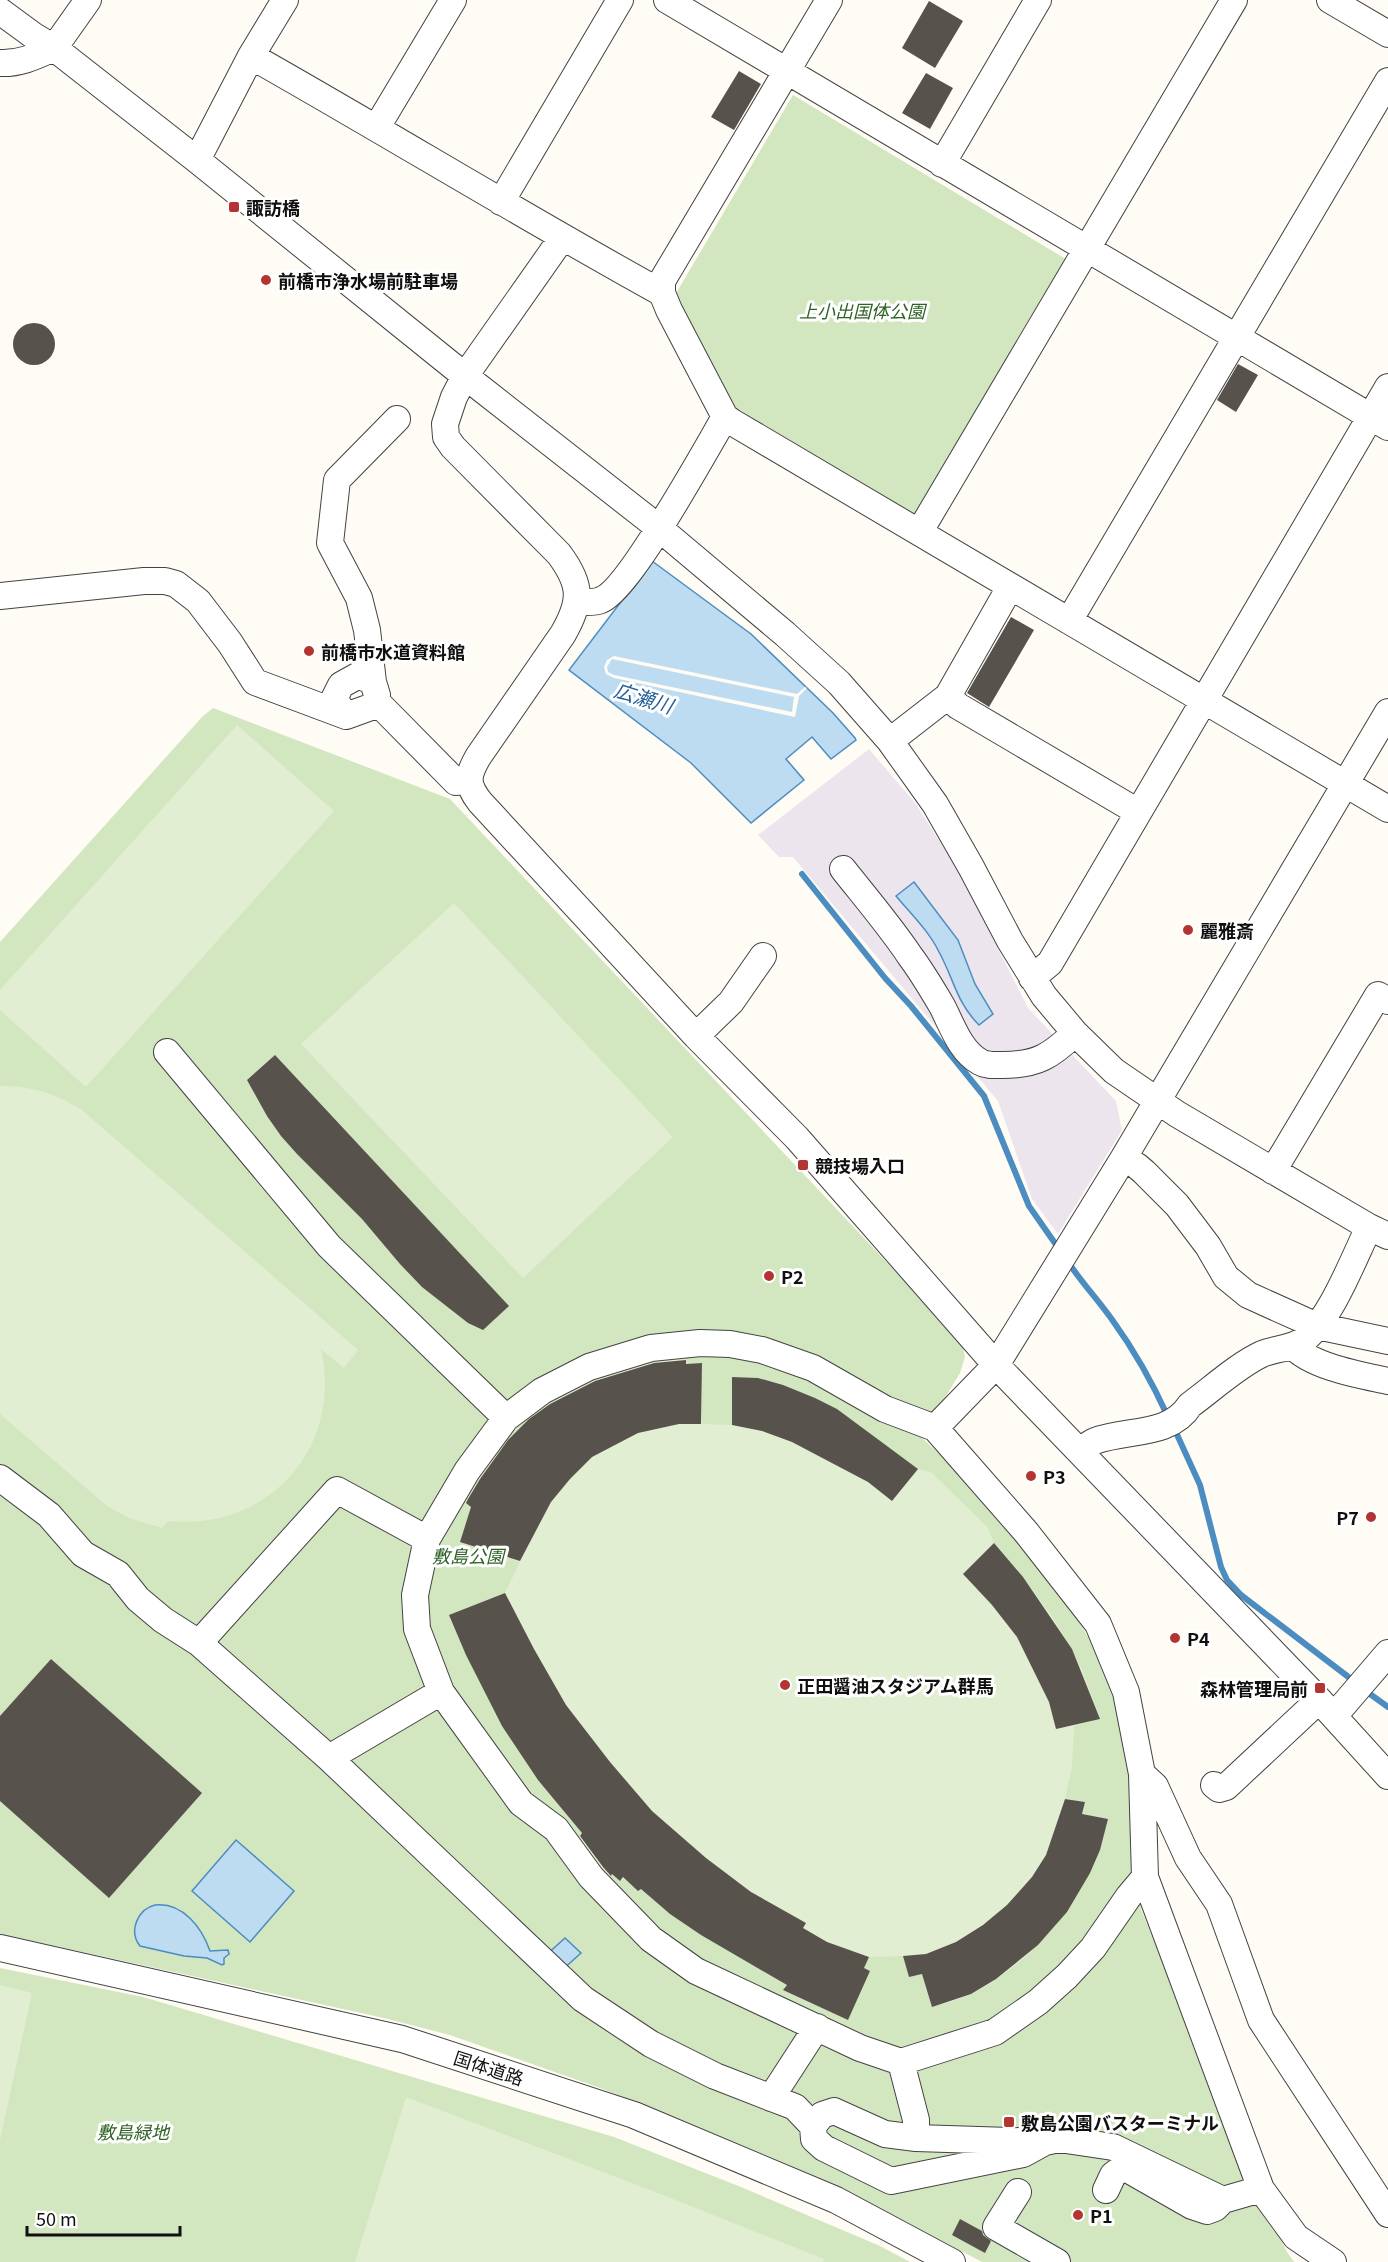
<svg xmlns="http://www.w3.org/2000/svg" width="1388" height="2262" font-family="Georgia,'Noto Sans JP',serif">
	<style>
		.industrial { fill: #ede5ed }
		.green { fill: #d2e6c0 }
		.pitch { fill: #e2eed1 }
		.water { fill: #bddbf1; stroke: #4b8cc1; stroke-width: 1.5 }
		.pier { fill: #fefcf4; fill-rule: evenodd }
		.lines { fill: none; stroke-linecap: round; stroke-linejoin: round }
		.stream { stroke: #4b8cc1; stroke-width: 6 }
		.building { fill: #58524d }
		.minor-casing { stroke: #434343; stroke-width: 28 }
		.minor { stroke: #fff; stroke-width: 26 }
		.poi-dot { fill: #b43434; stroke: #fff; stroke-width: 2 }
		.labels { text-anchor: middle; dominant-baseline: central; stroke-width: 6; stroke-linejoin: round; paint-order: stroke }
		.poi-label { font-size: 18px; font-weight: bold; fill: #101010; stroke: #fff; text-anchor: start }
		.park-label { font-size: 18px; font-style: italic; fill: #2f6225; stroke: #fff }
		.street-label { font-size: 18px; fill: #101010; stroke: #fff }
		.water-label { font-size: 20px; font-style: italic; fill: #245f97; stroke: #fff }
	</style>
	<rect width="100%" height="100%" fill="#fefcf4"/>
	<path class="industrial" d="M869 749 916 804 959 872 1028 1008 1116 1101 1122 1130 1058 1234 1032 1199 998 1101 793 857H779L758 835Z"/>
	<path class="green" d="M793 95 1069 261 919 519 733 406 675 295Z
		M213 708 450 799 962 1342 965 1357 960 1373 921 1437 967 1480 1053 1579 1097 1652 1115 1690 1133 1786V1822L1141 1909 1243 2163 1287 2252 1294 2262H982L901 2219 765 2156 603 2089 450 2035 384 2018 0 1934V942L202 717Z
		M0 1968 143 1997 614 2137 741 2187 880 2246 910 2262H0Z"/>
	<path class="pitch" d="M237 725 334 811 86 1087 0 1010V990Z
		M454 903 673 1137 523 1278 301 1044Z
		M0 1086C30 1085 57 1094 82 1110L358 1350 344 1368 321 1349C343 1448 269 1531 168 1521L162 1528 129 1518 107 1506 0 1414Z
		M685 1354 687 1364 702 1363V1424L732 1425V1377L758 1378 837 1409 918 1469 931 1472 988 1528 994 1543 1023 1577 1053 1618 1072 1649 1083 1672 1100 1719 1074 1726 1072 1768 1065 1798 1085 1802 1082 1814 1108 1819C1092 1880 1061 1931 1010 1969 998 1978 985 1988 971 1994 959 2000 945 2003 932 2007L922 1974 909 1977 903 1956 869 1957 864 1968 870 1971 848 2020 783 1990 787 1984C736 1955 684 1929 641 1889L638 1891 624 1878 620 1881 612 1874 607 1880 598 1872 602 1867 577 1838 582 1833C524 1766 483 1696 449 1615L505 1593 520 1562 460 1542 466 1524 483 1529 489 1517 466 1503C497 1440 553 1388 621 1367 642 1360 664 1358 685 1354Z
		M0 1985 32 1993 0 2140Z
		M406 2097 658 2193 824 2259 823 2262H355Z"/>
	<path class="water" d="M652 561 751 634 833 713 855 738 856 740 831 759 812 737 786 759 804 780 751 823 691 763 569 670Z
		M914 882 958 940 975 984 993 1014 979 1025C956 1002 954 979 939 952 929 931 911 914 896 896Z
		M236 1840 294 1891 250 1942 192 1891Z
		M155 1905C183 1902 202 1928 210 1951L228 1950 229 1954 224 1958V1964L222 1965 207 1958 184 1956 140 1946C128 1931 138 1909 155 1905Z
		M565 1938 581 1953 561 1971 544 1957Z"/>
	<path class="pier" d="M614 656 797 694 805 687 807 688 799 696 795 717 614 678 606 674 604 667 607 660ZM612 659 794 697 792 712 614 675 608 672 607 667Z"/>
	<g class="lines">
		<path class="stream" d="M802 874 885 978 911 1006 984 1096 1029 1206 1059 1249
			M1068 1262C1082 1283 1099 1301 1113 1321 1134 1350 1153 1384 1168 1417
			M1174 1428 1200 1485 1221 1567 1227 1580 1241 1595 1355 1682
			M1363 1689 1388 1707"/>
	</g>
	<path class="building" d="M929 1 963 21 935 68 902 48Z
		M739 71 761 84 734 130 711 117Z
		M926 73 953 88 930 129 902 113Z
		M13 344a21 21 0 1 1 42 0a21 21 0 1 1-42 0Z
		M1238 364 1258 375 1236 412 1217 400Z
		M1011 617 1034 630 989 707 967 693Z
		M275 1055 509 1306 483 1330 468 1323 422 1287 400 1264 362 1219 297 1154 281 1136 267 1116 247 1080Z
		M686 1360V1364L702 1363 701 1424H679L638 1433 592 1457 570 1479 551 1502 520 1561 460 1542 471 1507 466 1503 468 1499 480 1479 508 1440 529 1419 550 1404 595 1381 654 1363Z
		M732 1377 758 1378 783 1385 815 1398 837 1409 918 1469 892 1501 868 1482 792 1442 762 1431 732 1425Z
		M994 1543 1023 1577 1072 1649 1100 1719 1056 1729 1049 1702 1017 1637 992 1605 963 1574Z
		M505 1593 534 1649 566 1705 610 1762 652 1811 706 1858 751 1892 806 1923 803 1928 827 1942 869 1957 864 1968 870 1971 848 2020 783 1990 787 1985 701 1935 670 1914 641 1889 638 1891 623 1877 620 1881 612 1874 611 1876 603 1867 580 1836 582 1833 538 1780 502 1726 466 1655 449 1615Z
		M51 1659 202 1793 109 1898 0 1801V1716Z
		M1065 1799 1085 1802 1082 1814 1108 1819 1100 1850 1090 1873 1067 1912 1038 1945 996 1979 971 1994 932 2007 922 1974 909 1977 903 1956 926 1954 956 1942 983 1925 1007 1905 1032 1877 1046 1855Z
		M960 2219 982 2231 983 2235 991 2241 985 2253 952 2235Z"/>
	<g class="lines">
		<g class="minor-casing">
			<path id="minor" d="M667 0 1388 427
				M1330 0 1388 34
				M0 11 34 36 54 48 88 0
				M251 56C389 134 524 217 662 293L669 310 725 417 732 422 1388 809
				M0 63C20 64 36 56 54 48L197 160 465 376 659 528 785 634 839 683 890 741 935 804 971 867 1010 941 1044 996 1075 1033 1114 1071 1177 1114 1369 1227 1388 1236
				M377 127 453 0
				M197 160 251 56 285 0
				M942 164 1038 0
				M501 202 620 0
				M562 238 465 376 454 397 445 424 446 437 453 447 559 554C582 585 582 601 563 634L478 757C467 776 466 784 480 802L696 1036 797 1138 996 1365 1319 1700 1388 1776
				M662 293V281L829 0
				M920 531 1234 0
				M0 596 144 581H165L176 584 198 601 230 643 255 682 346 716 379 704 456 782
				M578 602C585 602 594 603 601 600 629 590 706 449 725 417
				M1069 621 1388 81
				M373 682 367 630 359 598 330 543 337 480 397 419
				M948 696 958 706 1138 812
				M346 716 334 699 341 685 359 675 373 682 377 695
				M890 741 948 696 1010 587
				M843 869C866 898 890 926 910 956 922 972 932 989 942 1006 952 1025 960 1051 980 1062 987 1066 995 1065 1003 1065 1037 1065 1051 1056 1075 1033
				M1032 978 1050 963 1388 387
				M696 1036 731 1002 763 956
				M167 1052 329 1246 506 1418
				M1137 1166 1144 1172 1177 1205 1208 1246 1226 1277 1248 1295 1317 1326 1388 1341
				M1273 1171 1378 995 1388 1001
				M1293 1346C1312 1367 1361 1375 1388 1381
				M935 1428 885 1409 813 1368 762 1350 730 1344 700 1343 651 1348 589 1367 542 1391 506 1418 467 1471 427 1539 415 1595 417 1629 441 1692 521 1803 556 1829 591 1877 651 1939 696 1971 860 2048 901 2062 995 2032 1038 2002 1067 1976 1093 1948 1129 1896 1145 1877
				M1080 1452C1084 1449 1089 1443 1095 1441 1126 1429 1170 1437 1190 1405 1212 1389 1238 1365 1262 1354 1276 1348 1293 1349 1305 1339 1332 1316 1353 1260 1369 1227
				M0 1478 49 1515 83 1554 118 1574 138 1599 163 1620 199 1643 329 1758 583 1999 651 2044 715 2076 795 2107 813 2126
				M199 1643 337 1490 427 1539
				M1334 1716 1388 1653
				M329 1758 441 1692
				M1142 1774 1155 1786 1188 1858 1219 1904 1261 2020 1388 2214
				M1214 1785 1219 1789 1226 1787 1319 1700
				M0 1948 402 2039 634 2115 836 2200 952 2262
				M901 2062 916 2120V2138
				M771 2098 817 2027
				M1045 2142 1023 2154 891 2181 824 2148 814 2139 813 2126 822 2115 834 2111 885 2134 916 2138 1045 2142 1059 2139 1113 2147 1223 2200 1261 2189
				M1106 2190 1113 2175 1122 2168 1129 2170 1192 2206 1207 2211 1215 2208 1223 2200
				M1018 2192 996 2227 1057 2262
				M1333 2262 1296 2237 1261 2189 1145 1877 1142 1774 1126 1692 1098 1624 1026 1532 935 1428 996 1365 1123 1159 1388 712"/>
		</g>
		<use href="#minor" class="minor"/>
	</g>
	<g class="poi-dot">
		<rect x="228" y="201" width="12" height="12" rx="3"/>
		<circle cx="266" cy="280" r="6"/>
		<circle cx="309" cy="651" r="6"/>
		<circle cx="1188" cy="930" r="6"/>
		<rect x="797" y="1159" width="12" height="12" rx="3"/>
		<circle cx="769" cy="1276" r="6"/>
		<circle cx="1031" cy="1476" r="6"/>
		<circle cx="1371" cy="1517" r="6"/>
		<circle cx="1175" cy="1638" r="6"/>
		<circle cx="785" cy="1685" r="6"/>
		<rect x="1314" y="1682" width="12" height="12" rx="3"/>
		<rect x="1003" y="2116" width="12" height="12" rx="3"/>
		<circle cx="1078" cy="2215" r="6"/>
	</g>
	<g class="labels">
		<g class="poi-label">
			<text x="246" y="207">諏訪橋</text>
			<text x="278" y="280">前橋市浄水場前駐車場</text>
			<text x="321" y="651">前橋市水道資料館</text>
			<text x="1200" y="930">麗雅斎</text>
			<text x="815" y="1165">競技場入口</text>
			<text x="781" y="1276">P2</text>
			<text x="1043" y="1476">P3</text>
			<text x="1359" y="1517" text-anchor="end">P7</text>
			<text x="1187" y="1638">P4</text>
			<text x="797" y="1685">正田醤油スタジアム群馬</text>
			<text x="1308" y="1688" text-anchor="end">森林管理局前</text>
			<text x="1021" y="2122">敷島公園バスターミナル</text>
			<text x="1090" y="2215">P1</text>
		</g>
		<g class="park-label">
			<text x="862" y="310">上小出国体公園</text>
			<text x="468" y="1555">敷島公園</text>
			<text x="133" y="2131">敷島緑地</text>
		</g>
		<g class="street-label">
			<text transform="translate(489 2067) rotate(18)">国体道路</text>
		</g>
		<g class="water-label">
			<text transform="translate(644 697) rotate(17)">広瀬川</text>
		</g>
	</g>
	<path d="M27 2226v9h153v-9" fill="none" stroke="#101010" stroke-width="3"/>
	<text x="36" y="2226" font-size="18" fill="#101010" stroke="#ffffff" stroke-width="4.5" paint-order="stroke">50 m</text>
</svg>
